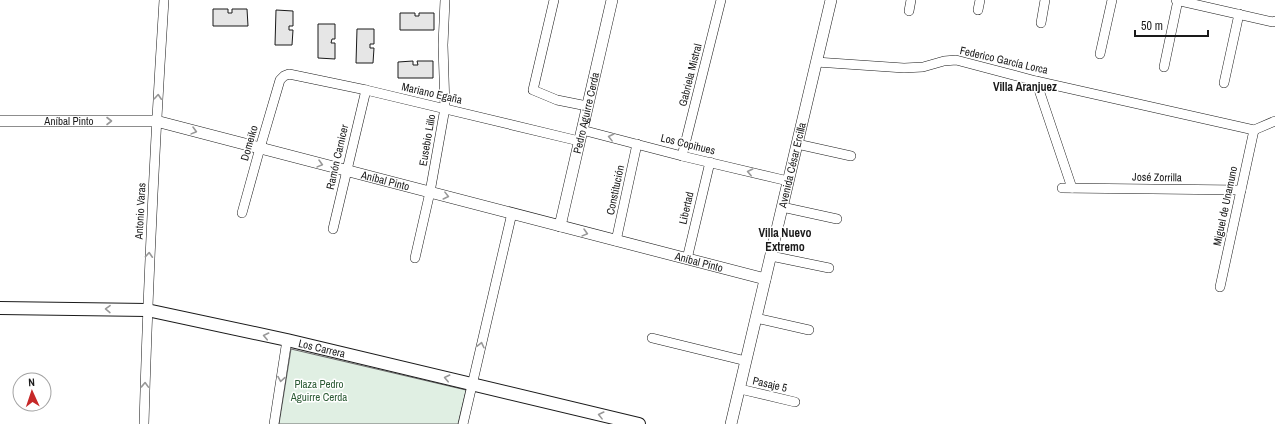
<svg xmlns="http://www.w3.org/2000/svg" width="1275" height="424" viewBox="0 0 1275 424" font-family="'Archivo Narrow',sans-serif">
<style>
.green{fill:#e0efe3;stroke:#6a6a6a}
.building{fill:#e6e6e6;stroke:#1a1a1a}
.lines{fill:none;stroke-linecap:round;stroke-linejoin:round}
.minor-casing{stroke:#1a1a1a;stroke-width:10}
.tertiary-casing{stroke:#1a1a1a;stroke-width:12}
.secondary-casing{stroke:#1a1a1a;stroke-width:14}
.minor{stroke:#fff;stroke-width:9}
.tertiary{stroke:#fff;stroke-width:11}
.secondary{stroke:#fff;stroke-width:12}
.oneway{stroke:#989898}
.labels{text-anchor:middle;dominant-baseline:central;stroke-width:3;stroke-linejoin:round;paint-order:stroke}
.street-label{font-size:11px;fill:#1a1a1a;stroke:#fff}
.park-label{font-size:11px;fill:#2b5a34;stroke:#fff}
.neighbourhood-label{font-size:12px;font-weight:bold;fill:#1a1a1a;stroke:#fff}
</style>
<rect width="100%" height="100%" fill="#fff"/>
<polygon class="green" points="291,349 466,390 458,424 279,424"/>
<g class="building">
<polygon points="213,9 228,9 228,13 232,13 232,9 247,9 248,26 213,26"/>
<polygon points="276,10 293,11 293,26 289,26 289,30 293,30 292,45 275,45"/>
<polygon points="400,13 415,13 415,16 419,16 419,13 434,13 434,30 400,30"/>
<polygon points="318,24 335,24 335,39 332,39 331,43 335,43 335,59 318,58"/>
<polygon points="357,29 374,29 374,44 370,44 370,48 374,48 373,63 356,63"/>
<polygon points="413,61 413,65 418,65 417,61 433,61 433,78 398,78 398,62"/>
</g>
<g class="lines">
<g class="minor-casing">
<g id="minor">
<polyline points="554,0 533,90 557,100 587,106"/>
<polyline points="1176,0 1273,22 1275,21"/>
<polyline points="978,10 980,0"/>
<polyline points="909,11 911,0"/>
<polyline points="1041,23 1045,0"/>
<polyline points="1100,54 1112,0"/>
<polyline points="816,62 904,68 923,67 944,61 956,60 1036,81 1254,130 1275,121"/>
<polyline points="1164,67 1178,0"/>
<polyline points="1036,81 1072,188"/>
<polyline points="1224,83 1239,14"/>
<polyline points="582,130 682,156 788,181"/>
<polyline points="797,144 851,156"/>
<polyline points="682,156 721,0"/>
<polyline points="1062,188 1241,190"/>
<polyline points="782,207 837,219"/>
<polyline points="242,213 260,148 280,80 284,76 289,74 366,90 579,141"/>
<polyline points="333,229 366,90"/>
<polyline points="616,241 637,144"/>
<polyline points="771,256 829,268"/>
<polyline points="415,258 430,192 445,108 443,45 445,0"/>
<polyline points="687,259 710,162"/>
<polyline points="1220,287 1254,130"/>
<polyline points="756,318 809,330"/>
<polyline points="652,338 746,361"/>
<polyline points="740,389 795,402"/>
<path d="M144 424C148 282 155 141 164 0"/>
<polyline points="274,424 287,340"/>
<polyline points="463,424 512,213"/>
</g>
</g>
<g class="tertiary-casing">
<g id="tertiary">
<path id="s1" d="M0 121H156L765 279"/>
<path id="s2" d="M560 226 612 0"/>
<path id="s3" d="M731 424 831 0"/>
</g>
</g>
<g class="secondary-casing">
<g id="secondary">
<path id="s4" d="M0 308 147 310 287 340 639 424"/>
</g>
</g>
<use href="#minor" class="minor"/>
<use href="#tertiary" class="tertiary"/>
<use href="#secondary" class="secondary"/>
</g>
<defs><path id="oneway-chevron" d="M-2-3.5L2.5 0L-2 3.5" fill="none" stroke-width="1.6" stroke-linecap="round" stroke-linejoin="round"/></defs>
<g class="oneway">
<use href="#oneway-chevron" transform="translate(158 97) rotate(-86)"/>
<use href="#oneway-chevron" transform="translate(109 121)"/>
<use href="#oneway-chevron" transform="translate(194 131) rotate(15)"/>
<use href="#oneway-chevron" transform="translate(611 137) rotate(-166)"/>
<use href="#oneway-chevron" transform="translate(320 164) rotate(15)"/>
<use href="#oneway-chevron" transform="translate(750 172) rotate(-167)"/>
<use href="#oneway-chevron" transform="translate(446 196) rotate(14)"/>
<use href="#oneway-chevron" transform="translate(585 233) rotate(15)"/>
<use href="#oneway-chevron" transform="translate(149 255) rotate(-87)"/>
<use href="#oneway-chevron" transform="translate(108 309) rotate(-179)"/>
<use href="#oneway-chevron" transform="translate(266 336) rotate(-168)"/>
<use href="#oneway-chevron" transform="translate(481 345) rotate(-77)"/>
<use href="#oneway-chevron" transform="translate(447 378) rotate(-167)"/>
<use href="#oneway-chevron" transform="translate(281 379) rotate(99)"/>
<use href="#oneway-chevron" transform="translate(145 385) rotate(-88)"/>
<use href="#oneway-chevron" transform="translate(601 415) rotate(-166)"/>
</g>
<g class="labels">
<g class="street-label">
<text transform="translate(1004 60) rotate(13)">Federico García Lorca</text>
<text transform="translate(690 75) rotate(-76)">Gabriela Mistral</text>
<text transform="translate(432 93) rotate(13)">Mariano Egaña</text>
<text stroke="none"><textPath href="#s2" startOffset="116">Pedro Aguirre Cerda</textPath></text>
<text stroke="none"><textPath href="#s1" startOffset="69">Aníbal Pinto</textPath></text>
<text transform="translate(427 140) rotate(-80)">Eusebio Lillo</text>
<text transform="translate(249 143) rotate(-74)">Domeiko</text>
<text transform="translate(688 144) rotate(14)">Los Copihues</text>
<text transform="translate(337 157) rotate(-77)">Ramón Carnicer</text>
<text stroke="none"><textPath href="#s3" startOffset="266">Avenida César Ercilla</textPath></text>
<text transform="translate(1157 177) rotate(1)">José Zorrilla</text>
<text stroke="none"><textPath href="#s1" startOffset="393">Aníbal Pinto</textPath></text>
<text transform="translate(615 190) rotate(-78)">Constitución</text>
<text transform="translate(1225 206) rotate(-78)">Miguel de Unamuno</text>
<text transform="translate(686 208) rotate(-77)">Libertad</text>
<text transform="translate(140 211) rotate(-87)">Antonio Varas</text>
<text stroke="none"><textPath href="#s1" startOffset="717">Aníbal Pinto</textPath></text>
<text stroke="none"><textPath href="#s4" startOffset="326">Los Carrera</textPath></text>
<text transform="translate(770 384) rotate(13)">Pasaje 5</text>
</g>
<g class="park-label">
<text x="319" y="384">Plaza Pedro<tspan x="319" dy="13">Aguirre Cerda</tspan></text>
</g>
<g class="neighbourhood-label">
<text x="1025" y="87">Villa Aranjuez</text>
<text x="785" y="233">Villa Nuevo<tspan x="785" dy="14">Extremo</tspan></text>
</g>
</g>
<g transform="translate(32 392) rotate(357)"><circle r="19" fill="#ffffff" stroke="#a3a3a3"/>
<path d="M0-3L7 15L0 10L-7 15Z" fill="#c62828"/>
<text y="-6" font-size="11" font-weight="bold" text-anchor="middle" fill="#1a1a1a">N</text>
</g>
<path d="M1135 30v6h73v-6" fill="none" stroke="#1a1a1a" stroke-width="2"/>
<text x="1141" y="30" font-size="12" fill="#1a1a1a" stroke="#ffffff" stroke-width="3" paint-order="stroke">50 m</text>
</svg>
